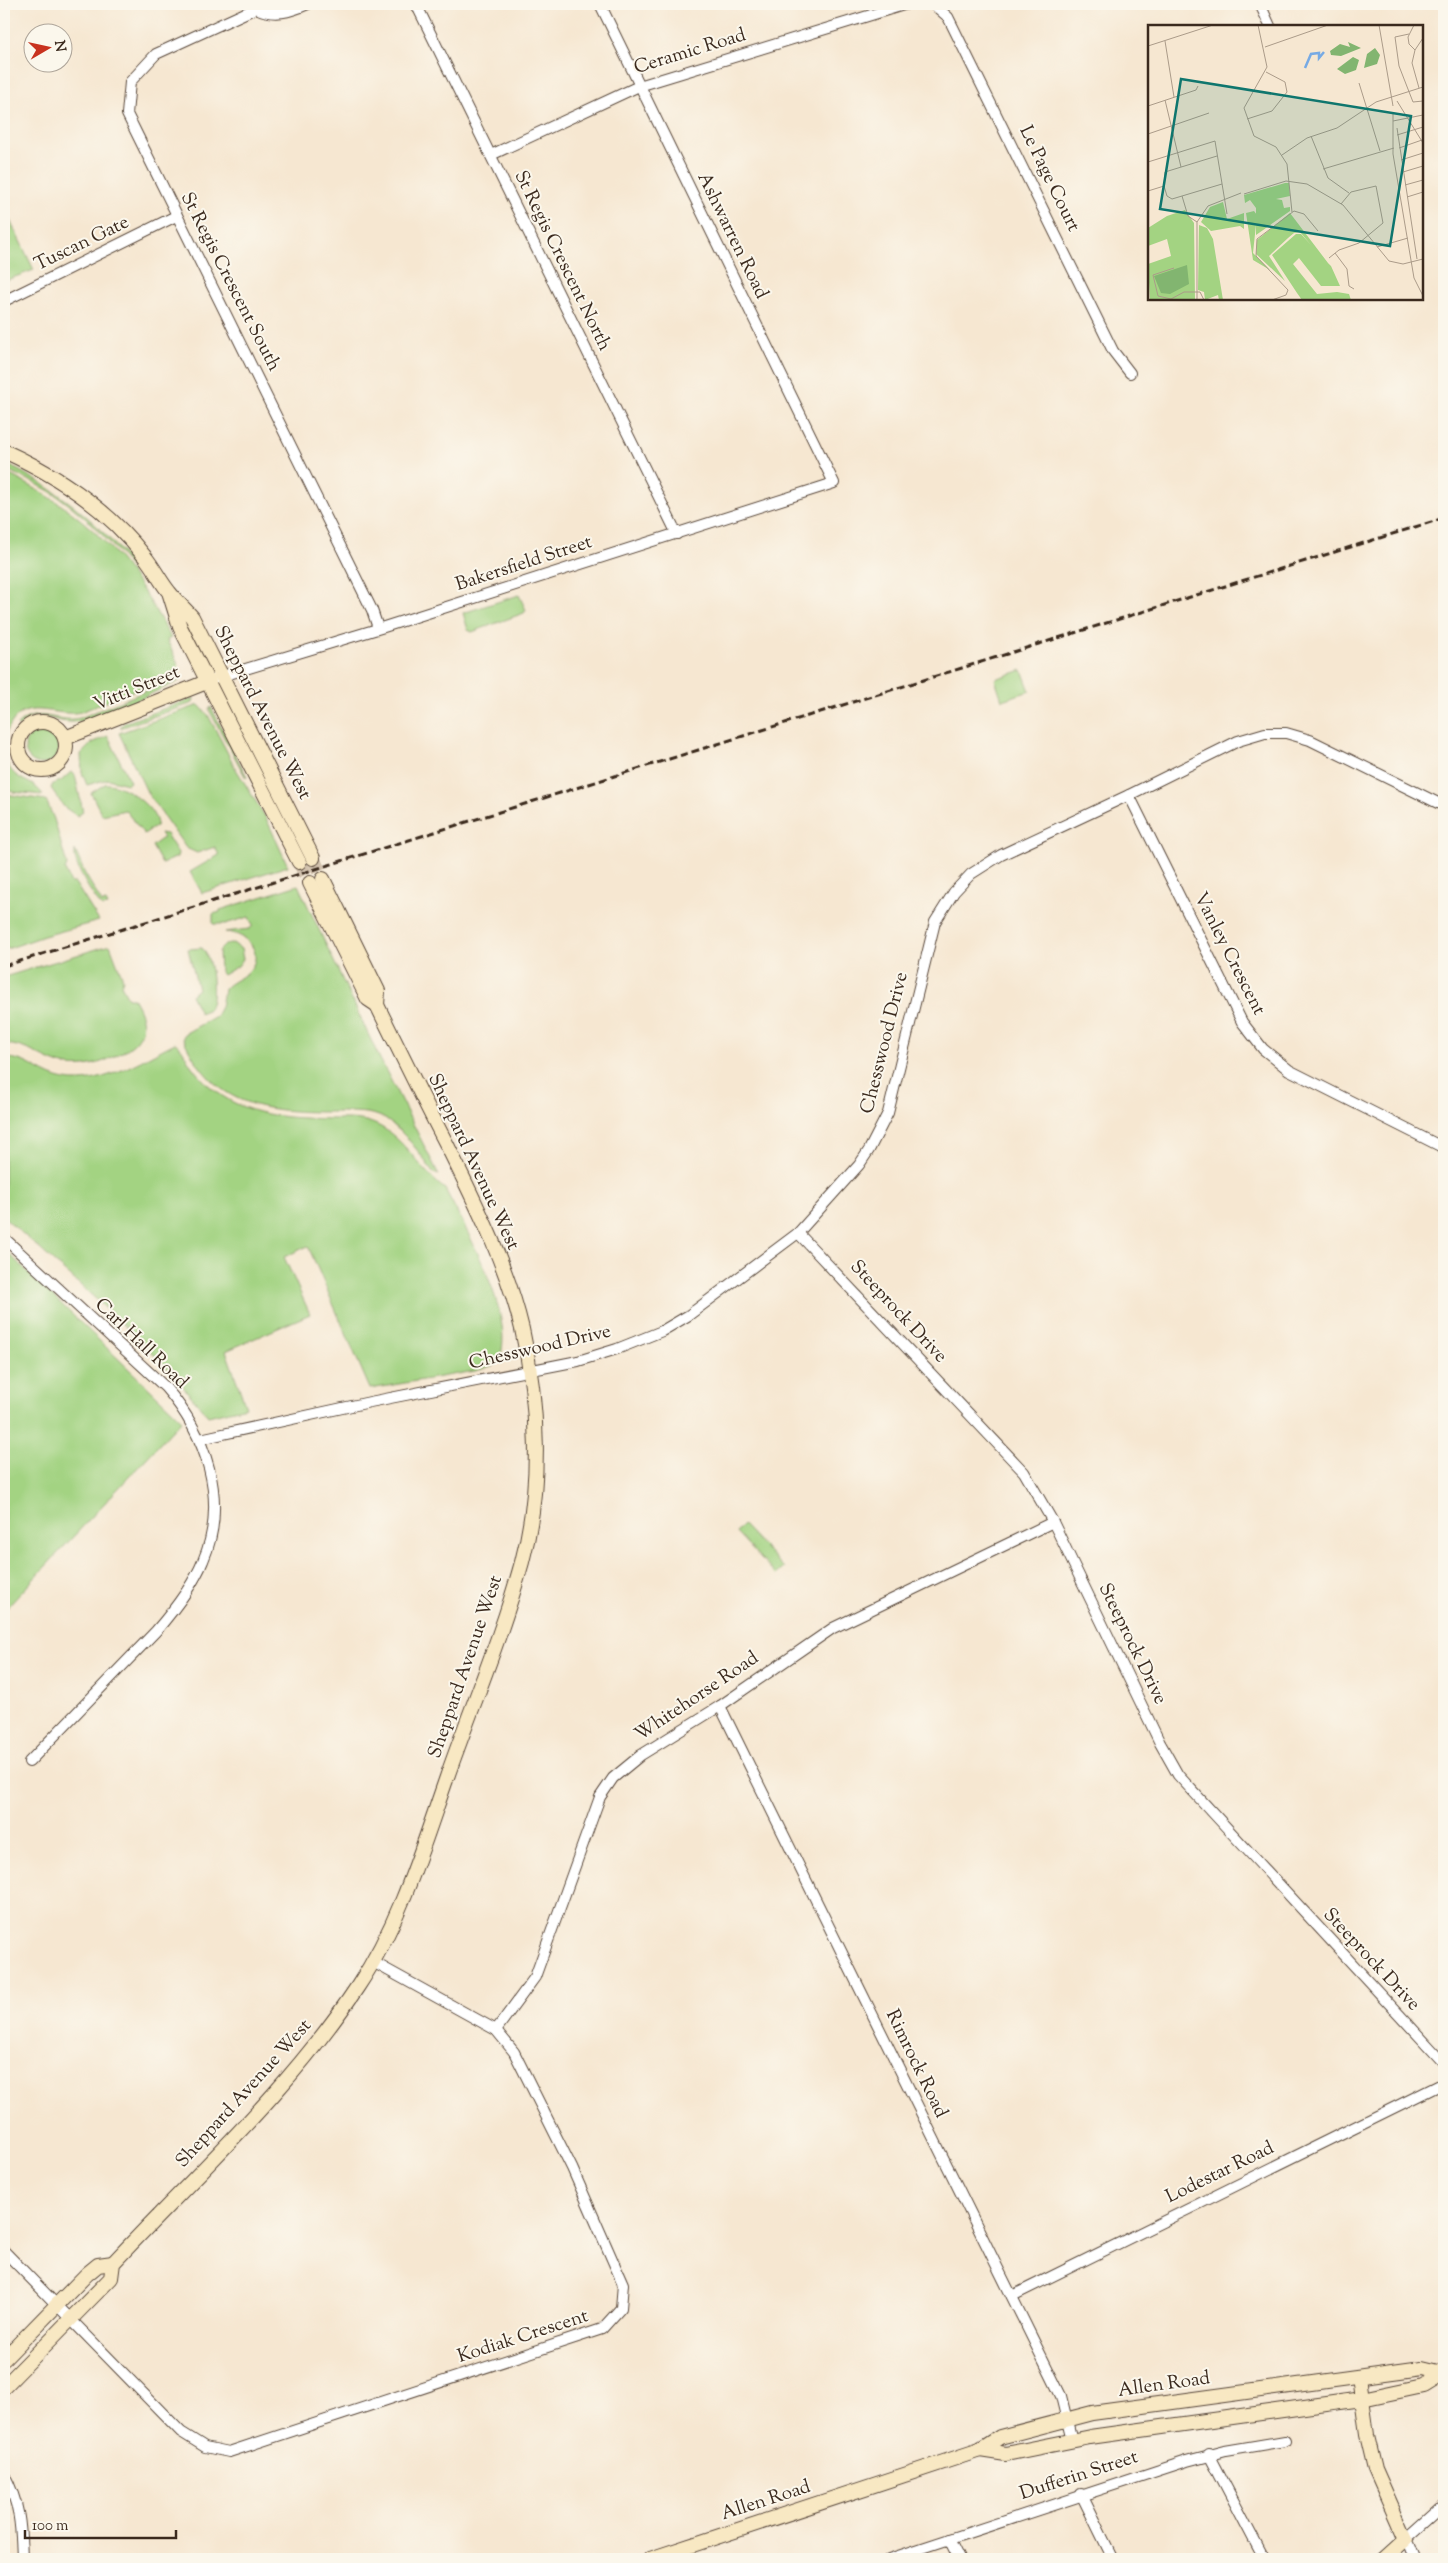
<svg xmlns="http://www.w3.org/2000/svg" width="1448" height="2563" viewBox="0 0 1448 2563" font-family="'Sorts Mill Goudy',serif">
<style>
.green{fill:#a3d382;stroke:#6f7e50}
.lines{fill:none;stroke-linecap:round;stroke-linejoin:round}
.secondary-tunnel{stroke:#d1c1ad;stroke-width:14;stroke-dasharray:14 7;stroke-linecap:butt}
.street-casing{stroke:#574639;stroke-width:12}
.secondary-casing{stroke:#574639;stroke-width:16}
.street{stroke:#fff;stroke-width:10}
.secondary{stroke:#f8e8c3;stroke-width:14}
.rail{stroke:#3b2a1e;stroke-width:3;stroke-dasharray:8 4;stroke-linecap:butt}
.labels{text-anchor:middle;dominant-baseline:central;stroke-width:4;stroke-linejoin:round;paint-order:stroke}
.street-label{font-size:19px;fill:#3b2a1e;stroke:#fbf7ec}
.inset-river{fill:none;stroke:#77aae4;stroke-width:2.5}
.inset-road{fill:none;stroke:#ab9b89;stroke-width:1}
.view{fill:#0f766e;fill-opacity:0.15;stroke:#0f766e;stroke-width:2.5}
.inset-edge{fill:none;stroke:#3b2a1e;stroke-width:2.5}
</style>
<rect width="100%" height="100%" fill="#fbf7ec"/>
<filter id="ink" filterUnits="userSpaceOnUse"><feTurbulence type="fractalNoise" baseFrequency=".02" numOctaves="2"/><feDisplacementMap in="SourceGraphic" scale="10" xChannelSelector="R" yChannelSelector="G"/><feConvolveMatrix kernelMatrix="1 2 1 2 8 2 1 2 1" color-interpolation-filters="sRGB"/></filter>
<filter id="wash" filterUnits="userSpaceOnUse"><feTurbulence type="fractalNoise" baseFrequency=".0096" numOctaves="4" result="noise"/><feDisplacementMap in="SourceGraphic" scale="20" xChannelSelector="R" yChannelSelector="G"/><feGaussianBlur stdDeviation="1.12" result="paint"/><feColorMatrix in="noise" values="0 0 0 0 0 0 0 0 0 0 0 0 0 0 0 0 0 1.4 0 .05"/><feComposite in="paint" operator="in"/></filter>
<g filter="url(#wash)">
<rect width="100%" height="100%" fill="#f6e7d1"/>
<g class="green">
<polygon points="4,208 34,270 4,281"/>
<path d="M4 463C60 490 96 520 135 568L133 569C107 539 78 506 42 487 30 480 16 475 4 468Z"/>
<path d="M4 472C88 513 127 556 171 638L167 640 179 666 177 671 171 675 81 712C51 719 19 690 4 740Z"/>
<polygon points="519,595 526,610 524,613 472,632 468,630 463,613"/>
<polygon points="1022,670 1030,691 1002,700 995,679"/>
<path d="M180 677 182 679 175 683C148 694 101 721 73 722 53 723 36 707 19 727L17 725C38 705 56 724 80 718Z"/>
<polygon points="194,698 193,703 120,728 124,723"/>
<polygon points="199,705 208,715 236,769 266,818 288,866 202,893 190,872 219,855 215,847 197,853 186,848 148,794 119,733"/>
<polygon points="211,707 247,777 246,778 209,710"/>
<circle cx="42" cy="747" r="17"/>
<polygon points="108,736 130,782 127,784 108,779 87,785 82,773 81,754 92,743"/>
<path d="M4 754C12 785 31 776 43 795L13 792 4 789Z"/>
<polygon points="71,772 75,775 83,812 77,816 64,807 51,788 53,784 61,781"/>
<path d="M105 784C122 782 157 808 157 825L144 834 125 810 102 815 91 793Z"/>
<polygon points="4,794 46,800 54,819 67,865 65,870 71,883 75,883 99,921 44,936 4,950"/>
<polygon points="160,833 166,834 178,853 177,857 162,864 152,846 163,838"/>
<path d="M75 850 84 872 102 903 106 902 108 906 102 907C92 895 72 864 75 850Z"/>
<path d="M298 885 378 1055 439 1175 433 1173C420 1153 406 1133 385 1119 373 1111 350 1112 336 1112 265 1112 216 1109 183 1038L184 1034 216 1016 221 1007 224 989C230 982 240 979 247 973 267 954 247 933 225 932L249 929 253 926 249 917 225 924H213V914L220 912V910Z"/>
<polygon points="233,943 241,949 243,959 238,966 223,975 220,972 219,951 226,944"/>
<path d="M110 945 123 979 121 985 128 998H133C152 1029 142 1043 113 1057 99 1064 84 1068 68 1066 45 1062 30 1045 4 1044V977Z"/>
<path d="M202 948C212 957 216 998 209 1009L200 1013 191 995 198 989 188 949Z"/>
<path d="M175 1043C183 1048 185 1056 190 1064 200 1078 213 1091 229 1100 261 1118 295 1118 332 1119 346 1119 363 1118 377 1125 405 1138 420 1171 445 1189 465 1228 521 1323 497 1364L475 1371 370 1389 308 1246 284 1257 310 1314 226 1351 246 1407 208 1416 162 1362 97 1300 4 1217V1058C25 1057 38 1072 57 1078 97 1091 140 1060 175 1043Z"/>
<polygon points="4,1249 182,1420 4,1611"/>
<polygon points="743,1525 784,1568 776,1575 736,1532"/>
</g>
</g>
<g filter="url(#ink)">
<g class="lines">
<g class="secondary-tunnel">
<polyline points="313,858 323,879"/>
<polyline points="299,862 310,883"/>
</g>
<g class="street-casing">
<g id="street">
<polyline points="416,4 677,534"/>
<polyline points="933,4 948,17 1113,351 1130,373"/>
<polyline points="1260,4 1270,26"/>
<polyline points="256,8 156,54 130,82 127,114 372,610 378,628"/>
<path d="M256 8C274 17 290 12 308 4"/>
<polyline points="491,155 639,86 907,4"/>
<polyline points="4,301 176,216"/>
<polyline points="216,678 384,627 834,483 600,4"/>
<polyline points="1129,795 1242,1022 1263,1049 1289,1070 1444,1148"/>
<polyline points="798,1233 1024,1472 1053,1522 1160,1743 1178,1775 1444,2063"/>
<path d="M4 1238 165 1387C206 1434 229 1500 203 1561 193 1586 174 1610 156 1631L29 1762"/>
<polyline points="200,1439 370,1402 578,1361 617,1349 662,1331 689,1315 798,1233 859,1165 869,1150 888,1113 935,922 954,892 971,874 1001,855 1129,795 1238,741 1265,733 1286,733 1310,740 1444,806"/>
<polyline points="720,1706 1061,2396 1072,2441"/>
<polyline points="496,2030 535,1977 600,1797 613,1778 641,1755 720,1706 833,1628 1053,1522"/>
<polyline points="4,2251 181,2432 205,2447 229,2452 602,2329 621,2308 623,2284 572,2168 514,2052 496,2030 373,1962"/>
<polyline points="1012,2296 1444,2083"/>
<polyline points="1209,2454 1264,2559"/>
<path d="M4 2474C20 2504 21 2526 22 2559"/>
<polyline points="1081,2494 1113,2559"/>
<polyline points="949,2539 959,2559"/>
<polyline points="889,2559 1187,2461 1225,2451 1285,2441"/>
<polyline points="1414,2559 1406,2539 1444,2505"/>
</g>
</g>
<g class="secondary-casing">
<g id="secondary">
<path d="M4 451C59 476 108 509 145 557 154 568 160 581 169 592 176 601 185 609 192 617L313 858"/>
<polyline points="170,595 180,627 299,862"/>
<circle cx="42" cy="746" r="24"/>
<polyline points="65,738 209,681"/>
<polyline points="323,879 378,991 377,1005"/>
<polyline points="4,2359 87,2274 98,2265 113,2263"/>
<polyline points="1359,2377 1367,2435 1375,2469 1406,2539 1384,2559"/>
<path d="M4 2387 111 2278 113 2263C197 2173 290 2089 358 1986 400 1923 422 1848 447 1777 472 1706 502 1635 522 1562 542 1488 539 1404 522 1329 507 1265 476 1204 447 1145 423 1099 400 1052 377 1005L368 999 310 883"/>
<polyline points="980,2450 1006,2454 1090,2437 1362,2399 1423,2386 1444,2373"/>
<polyline points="650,2559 980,2450 1000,2437 1092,2413 1422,2368 1443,2373"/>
</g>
</g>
<use href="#street" class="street"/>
<use href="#secondary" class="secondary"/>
<polyline class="rail" points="4,966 1444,518"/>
</g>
</g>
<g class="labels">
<g class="street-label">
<text transform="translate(690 52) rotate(-17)">Ceramic Road</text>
<text transform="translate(1049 179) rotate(64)">Le Page Court</text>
<text transform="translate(732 236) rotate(64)">Ashwarren Road</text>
<text transform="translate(82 244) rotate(-26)">Tuscan Gate</text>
<text transform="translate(562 261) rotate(64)">St Regis Crescent North</text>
<text transform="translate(230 282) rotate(63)">St Regis Crescent South</text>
<text transform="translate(524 564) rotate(-18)">Bakersfield Street</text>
<text transform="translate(137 689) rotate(-22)">Vitti Street</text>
<text transform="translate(262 713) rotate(63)">Sheppard Avenue West</text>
<text transform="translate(1229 954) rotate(63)">Vanley Crescent</text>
<text transform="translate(885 1043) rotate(-76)">Chesswood Drive</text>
<text transform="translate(473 1162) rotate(65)">Sheppard Avenue West</text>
<text transform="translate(898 1312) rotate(47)">Steeprock Drive</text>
<text transform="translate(141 1344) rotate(44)">Carl Hall Road</text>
<text transform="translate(540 1348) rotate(-13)">Chesswood Drive</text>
<text transform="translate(1132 1644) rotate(64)">Steeprock Drive</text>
<text transform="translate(466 1667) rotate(-71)">Sheppard Avenue West</text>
<text transform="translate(697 1697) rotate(-34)">Whitehorse Road</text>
<text transform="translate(1371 1960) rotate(47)">Steeprock Drive</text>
<text transform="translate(916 2064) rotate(64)">Rimrock Road</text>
<text transform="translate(244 2094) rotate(-48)">Sheppard Avenue West</text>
<text transform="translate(1220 2173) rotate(-26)">Lodestar Road</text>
<text transform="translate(523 2337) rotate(-18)">Kodiak Crescent</text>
<text transform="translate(1164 2385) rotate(-8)">Allen Road</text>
<text transform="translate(1079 2476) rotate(-18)">Dufferin Street</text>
<text transform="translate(766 2501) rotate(-18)">Allen Road</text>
</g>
</g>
<g transform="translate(1148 25)">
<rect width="275" height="275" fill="#f6e7d1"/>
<path d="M137 158H141L142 171 128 174 134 175 136 183 142 182V186L108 210V183L102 175 97 178 96 170ZM75 177 79 194 96 188V204L92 201 63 206 53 197 62 182ZM37 185 46 198 47 275H2L0 239 23 231 19 214 0 221V203L19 191ZM106 186 109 190 105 228 122 245 105 235 98 188ZM142 188 180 238 166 224 183 241 192 261H173L151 233 145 239 169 269 189 267 201 269 203 275H154L149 268 124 230 148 209H153L163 220 152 207 146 208 140 213 121 231 137 256 108 229 109 215ZM51 200 59 203 65 214 75 275H71L70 270 57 275 56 267 50 265Z" fill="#a3d382"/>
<path d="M200 17 213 23 193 31 183 30 182 26 192 19 202 22ZM227 23 232 30 229 39 216 43 219 29ZM205 32 211 35 208 45 197 49 189 44ZM39 240 41 259 22 269 13 268 6 251Z" fill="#82b570"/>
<path class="inset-river" d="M157 43 163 29 171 28V33L176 27"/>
<path class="inset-road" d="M110 0 119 42 96 83 106 111 128 122 139 139 144 187M231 0 245 81M266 0 260 12 261 19 267 25M261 9 247 12 251 41 265 77 275 76M17 16 26 72M0 21 65 0M117 22 180 0M211 58 232 126M271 63 264 38 267 25 275 13M17 75 33 142M249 76 275 118M0 81 48 65 50 61M245 88V129L266 253 275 271M99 94 124 86 139 67 137 57 118 47M245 96 275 90M249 103 269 234M0 109 61 88M249 110 275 102M163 111 180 153 201 168M251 123 274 115M134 130 159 113 189 103 228 77 275 62M69 131 17 147 16 161 19 171 24 174 74 159M253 135 275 128M0 137 67 116 79 189M175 144 246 123M255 147 275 141M257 160 275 155M0 166 16 161M96 169 138 156 159 159 195 180 241 236 255 239 275 234M34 171 40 191 49 197M259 172 275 167M229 222 260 213M187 228 199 244 201 261 206 264M181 233 191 225 211 218 235 198 228 161 203 167 193 179M26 243 5 250 10 271 23 274 36 267H52L56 275M49 275V197L60 181 93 168M124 275 138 270 140 265 108 231 109 214 146 186 156 189 170 206"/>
<path class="view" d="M33 54 263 91 242 221 12 184Z"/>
<rect width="275" height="275" class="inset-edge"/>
</g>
<rect width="1448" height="2563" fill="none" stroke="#fbf7ec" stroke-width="20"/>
<g transform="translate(48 48) rotate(81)"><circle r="24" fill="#fbf7ec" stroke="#aea59a"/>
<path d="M0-4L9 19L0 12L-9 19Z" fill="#c8321e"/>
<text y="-8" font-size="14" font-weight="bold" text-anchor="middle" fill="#3b2a1e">N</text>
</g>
<path d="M25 2530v8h151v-8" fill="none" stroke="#3b2a1e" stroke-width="2.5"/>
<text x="32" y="2530" font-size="15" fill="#3b2a1e" stroke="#fbf7ec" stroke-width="4" paint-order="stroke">100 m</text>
</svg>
